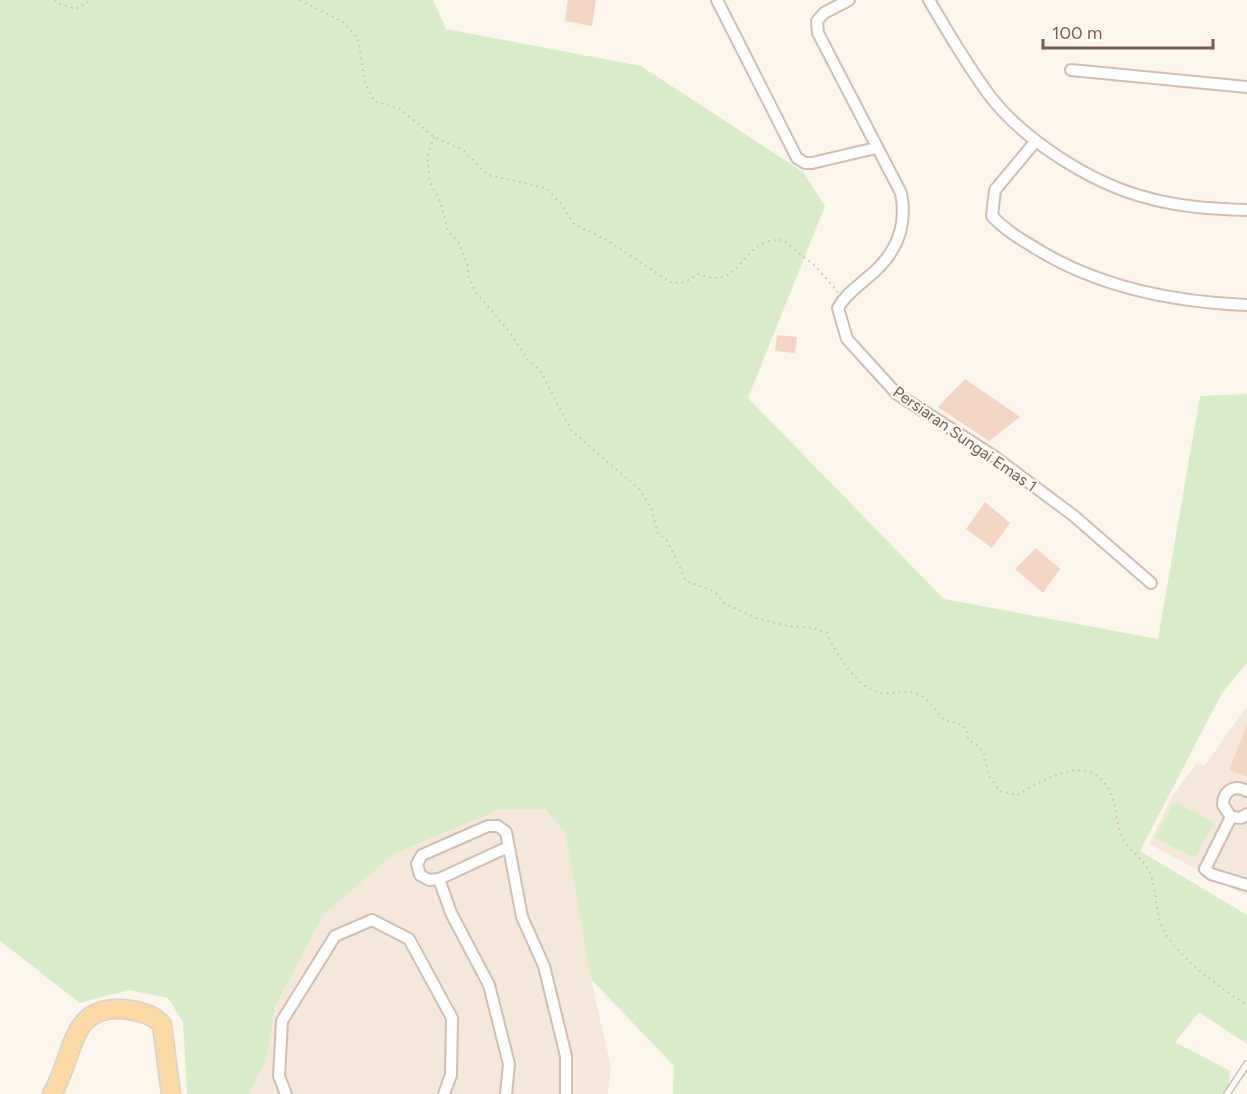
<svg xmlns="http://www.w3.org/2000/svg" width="1247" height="1094" viewBox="0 0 1247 1094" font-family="Figtree,sans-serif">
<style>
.residential{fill:#f5e8da}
.green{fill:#d8ecc9}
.building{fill:#f3d5c3}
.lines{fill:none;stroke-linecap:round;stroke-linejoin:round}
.service-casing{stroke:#d1beb0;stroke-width:8}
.minor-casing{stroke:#d1beb0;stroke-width:14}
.primary-casing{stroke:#dad1cd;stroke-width:21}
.path{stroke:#d9b8a5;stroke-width:2;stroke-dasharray:1.5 4.5;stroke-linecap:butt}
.service{stroke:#fff;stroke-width:5}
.minor{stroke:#fff;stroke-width:10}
.primary{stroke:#fbd9a5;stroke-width:18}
.labels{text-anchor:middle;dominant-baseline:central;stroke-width:4.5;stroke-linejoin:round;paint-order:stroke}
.street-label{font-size:16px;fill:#7a5c4d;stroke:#fffaf3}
</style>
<rect width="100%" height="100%" fill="#fdf6ec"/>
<g class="residential">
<polygon points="1246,708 1247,709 1247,896 1149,844 1171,798 1197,763 1204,766"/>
<polygon points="501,809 545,809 565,832 593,988 611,1068 608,1094 249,1094 266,1060 276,1005 323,915 394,854"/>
</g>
<g class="green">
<polygon points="0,0 433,0 446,29 641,66 803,172 825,206 748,398 944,599 1158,639 1200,396 1247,394 1247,663 1222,693 1140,851 1247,915 1247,1044 1199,1012 1175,1042 1230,1071 1228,1094 673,1094 674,1066 591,979 565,832 545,809 501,809 394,854 323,915 276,1005 266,1060 249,1094 187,1094 183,1022 168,998 129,990 80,1003 0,941"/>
<polygon points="1174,802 1214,822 1195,858 1155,838"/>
</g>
<g class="building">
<polygon points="568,0 596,0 592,26 565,21"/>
<polygon points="777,335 797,337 795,353 775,351"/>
<polygon points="965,379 1020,417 989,441 938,407"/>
<polygon points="985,502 1010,523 992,548 966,529"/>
<polygon points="1036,548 1060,569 1043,593 1015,569"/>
<polygon points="1247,725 1247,777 1229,770"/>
</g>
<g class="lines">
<g class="service-casing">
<polyline id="service" points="1227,1094 1247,1064"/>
</g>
<g class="minor-casing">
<g id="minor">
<polyline points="717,0 797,158 805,163 812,163 876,148"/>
<path d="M849 0 824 13 817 21 818 33 901 193C908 228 895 256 867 278 856 288 845 295 838 308L847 339 897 394 995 457 1074 516 1151 583"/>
<path d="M929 0C947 31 966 63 987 92 1021 139 1092 184 1148 198 1180 207 1213 209 1247 210"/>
<polyline points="1071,70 1247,87"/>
<path d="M1035 142 995 190 992 216C1004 229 1017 237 1032 246 1096 287 1172 302 1247 305"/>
<path d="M1247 791C1234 784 1223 791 1223 805L1231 817 1241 818 1247 814"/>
<polyline points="1231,817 1205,869 1211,874 1247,885"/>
<polyline points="508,847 439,879 429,880 420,875 417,864 422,855 488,826 498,826 506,832 522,917 544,966 566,1056 566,1094"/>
<polyline points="439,879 451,913 489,985 509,1064 506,1094"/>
<polyline points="286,1094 279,1076 282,1021 335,936 372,920 409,939 452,1018 451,1075 444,1094"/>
</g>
</g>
<g class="primary-casing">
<path id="primary" d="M52 1094C76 1054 68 1001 130 1010 142 1012 155 1015 162 1025L171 1094"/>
</g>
<g class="path">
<polyline points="55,0 60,4 76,9 91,0"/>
<path d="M300 0 342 21 358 38 365 82 374 101 400 109 434 137 463 150 488 175 546 188 561 204 574 224 605 239 672 283 685 282 698 274C737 289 736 257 764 243 770 240 777 240 783 240L815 266 838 292"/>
<path d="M434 137 427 157 430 182 440 201 448 231 459 243 467 264 469 278 477 294 509 331 528 360 540 370 571 430 639 489 651 507 658 533 668 542 686 581 714 591 724 603 756 618 788 626 813 628 827 633C836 654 857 689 882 693 893 695 906 689 918 694 930 699 936 711 944 720L958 723 967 729 968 740C989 751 983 756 989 775 991 780 997 786 1000 791L1017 795C1049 777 1094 748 1113 799 1117 810 1116 824 1121 834 1127 850 1145 859 1151 875 1158 897 1154 920 1170 940 1189 966 1220 987 1247 1005"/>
</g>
<use href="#service" class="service"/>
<use href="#minor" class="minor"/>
<use href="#primary" class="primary"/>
</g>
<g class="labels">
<g class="street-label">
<text transform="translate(965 439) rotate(35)">Persiaran Sungai Emas 1</text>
</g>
</g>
<path d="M1043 39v9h170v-9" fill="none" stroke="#7a5c4d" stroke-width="3"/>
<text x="1052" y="39" font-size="18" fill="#7a5c4d" stroke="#fffaf3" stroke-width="4.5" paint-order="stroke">100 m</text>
</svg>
